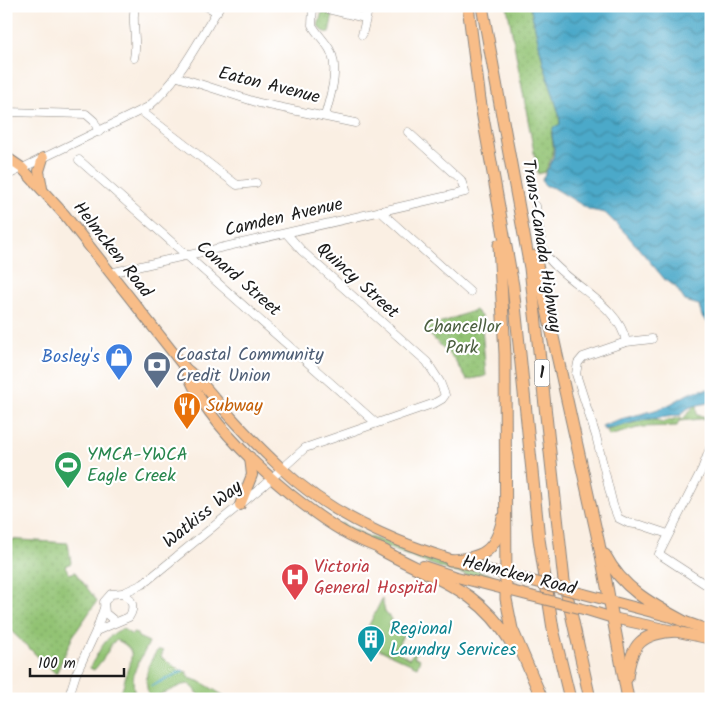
<svg xmlns="http://www.w3.org/2000/svg" width="717" height="705" viewBox="0 0 717 705" font-family="Kalam,sans-serif">
<style>
.green{fill:#92c373;stroke:#577048}
.park{fill:url(#park-dots);stroke:#577048}
.water{fill:url(#water-waves);stroke:#346272}
.lines{fill:none;stroke-linecap:round;stroke-linejoin:round}
.stream{stroke:#4ba9c9;stroke-width:2}
.minor-casing{stroke:#8b8680;stroke-width:9}
.major-casing{stroke:#8b8680;stroke-width:12}
.highway-casing{stroke:#8b8680;stroke-width:13}
.minor{stroke:#fff;stroke-width:8}
.major{stroke:#f8bd88;stroke-width:10}
.highway{stroke:#f8bd88;stroke-width:11}
.major-bridge-casing{stroke:#8b8680;stroke-width:12;stroke-linecap:butt}
.major-bridge{stroke:#f8bd88;stroke-width:10}
.labels{text-anchor:middle;dominant-baseline:central;stroke-width:4.5;stroke-linejoin:round;paint-order:stroke}
.shield{fill:#fff;stroke:#606060;stroke-width:1}
.shield-label{font-size:16px;font-weight:bold;fill:#1c1c1c}
.street-label{font-size:18px;fill:#1c1c1c;stroke:#fff}
.park-label{font-size:18px;fill:#4b5f3f;stroke:#fff}
.service-label{font-size:18px;fill:#4e5e75;stroke:#fff;text-anchor:start}
.shop-label{font-size:18px;fill:#366cbe;stroke:#fff;text-anchor:end}
.food-label{font-size:18px;fill:#c56008;stroke:#fff;text-anchor:start}
.leisure-label{font-size:18px;fill:#27864d;stroke:#fff;text-anchor:start}
.health-label{font-size:18px;fill:#be3a42;stroke:#fff;text-anchor:start}
.culture-label{font-size:18px;fill:#0d838f;stroke:#fff;text-anchor:start}
</style>
<defs>
<pattern id="park-dots" width="8" height="8" patternUnits="userSpaceOnUse" patternTransform="scale(1.25)"><rect width="8" height="8" fill="#92c373"/><path d="M2 2h.1M6 6h.1" fill="none" stroke="#7da763" stroke-width="1.8" stroke-linecap="round"/></pattern>
<pattern id="water-waves" width="16" height="10" patternUnits="userSpaceOnUse" patternTransform="scale(1.25)"><rect width="16" height="10" fill="#4ba9c9"/><path d="M0 5q4-4 8 0t8 0" fill="none" stroke="#3e89a2"/></pattern>
</defs>
<rect width="100%" height="100%" fill="#fff"/>
<filter id="ink" filterUnits="userSpaceOnUse"><feTurbulence type="fractalNoise" baseFrequency=".02" numOctaves="2"/><feDisplacementMap in="SourceGraphic" scale="10" xChannelSelector="R" yChannelSelector="G"/><feConvolveMatrix kernelMatrix="1 2 1 2 8 2 1 2 1" color-interpolation-filters="sRGB"/></filter>
<filter id="wash" filterUnits="userSpaceOnUse"><feTurbulence type="fractalNoise" baseFrequency=".0096" numOctaves="4" result="noise"/><feDisplacementMap in="SourceGraphic" scale="20" xChannelSelector="R" yChannelSelector="G"/><feGaussianBlur stdDeviation="1.12" result="paint"/><feColorMatrix in="noise" values="0 0 0 0 0 0 0 0 0 0 0 0 0 0 0 0 0 1.4 0 .05"/><feComposite in="paint" operator="in"/></filter>
<g filter="url(#wash)">
<rect width="100%" height="100%" fill="#faefe3"/>
<g class="green">
<path d="M341 523 367 536 492 575 490 582C438 569 388 550 340 525Z"/>
<polygon points="382,599 385,612 391,619 388,625 404,633 396,650 409,659 415,651 417,651 414,657 420,659 417,667 361,641"/>
<path d="M123 629 132 635 133 633 137 634 138 637 149 642C139 666 128 669 136 699H109C126 689 122 688 127 671 133 655 135 649 117 640L112 643C107 654 102 661 94 670L90 668C97 654 107 633 123 629Z"/>
<path d="M160 650 163 651 161 657 179 670 187 672 189 678 201 682 226 697 225 699H207L198 695 195 689 189 684 182 685 153 698 149 697C144 679 146 666 157 651Z"/>
</g>
<g class="park">
<path d="M507 6H530L543 62 559 114 560 124 551 132C555 152 553 155 545 172L538 174Z"/>
<polygon points="322,12 333,14 329,33 323,31 318,26"/>
<polygon points="475,310 481,316 486,376 467,380 455,360 424,329"/>
<polygon points="696,404 697,415 711,418 679,421 677,426 641,427 609,436 607,430 649,418 663,422 681,417 681,419 683,419"/>
<polygon points="6,539 68,543 71,563 65,566 69,574 75,572 97,601 73,636 56,674 6,626"/>
</g>
<g class="water">
<path d="M530 6H711V326L702 317 699 305 685 301 675 286 666 281 628 236 605 213 590 210 554 188 544 185 542 180C546 170 555 160 554 149 554 141 550 135 553 128L560 124 559 114 543 62Z"/>
<path d="M711 389V402C699 406 689 404 681 415L644 420 604 430 602 426C621 417 642 415 661 408 683 400 685 390 711 389Z"/>
</g>
<g class="lines">
<g class="stream">
<polyline points="151,686 183,671"/>
<polyline points="124,699 129,696"/>
</g>
</g>
</g>
<g filter="url(#ink)">
<g class="lines">
<g class="minor-casing">
<g id="minor">
<polyline points="206,6 217,12"/>
<path d="M313 6 312 25C317 34 325 41 330 50 340 69 330 97 325 116"/>
<polyline points="315,6 365,18"/>
<polyline points="362,35 369,6"/>
<path d="M134 58C138 40 131 23 135 6"/>
<polyline points="175,76 259,103 355,123"/>
<polyline points="141,111 237,185 256,183"/>
<polyline points="6,112 86,114 94,121 99,132"/>
<polyline points="79,160 376,423"/>
<path d="M6 176 148 107C179 81 199 40 220 6"/>
<path d="M536 206C538 217 540 246 546 255 567 284 620 305 626 342"/>
<polyline points="380,211 470,292"/>
<polyline points="110,273 465,192 461,180 408,132"/>
<polyline points="652,339 626,342 583,357 578,363 576,374 596,436 613,505 618,518 628,523 641,525 668,534"/>
<polyline points="711,446 702,469 659,554 711,588"/>
<polyline points="123,593 143,584 263,486 305,448 435,403 442,399 445,395 440,382 427,362 302,251 287,234"/>
<path d="M96 631 129 617C135 608 133 599 123 593L111 594 104 602 105 613 116 622"/>
<polyline points="68,699 76,674 96,631 104,608"/>
</g>
</g>
<g class="major-casing">
<g id="major">
<path d="M6 157 22 168 64 214 186 369C204 382 215 400 230 416 246 434 263 451 281 468 348 531 439 559 528 580"/>
<polyline points="42,188 39,171 43,158"/>
<path d="M186 369C205 426 293 503 344 532 357 540 372 545 386 551"/>
<polyline points="240,505 252,475 250,457"/>
<polyline points="423,566 453,576 531,596"/>
<polyline points="584,594 671,617 711,631"/>
<polyline points="587,610 613,618 711,639"/>
</g>
</g>
<g class="highway-casing">
<g id="highway">
<polyline points="468,6 480,100 513,286 539,539 553,629 570,699"/>
<polyline points="482,6 530,268 564,581 590,699"/>
<polyline points="499,245 505,354 506,599 512,629 542,699"/>
<polyline points="535,256 599,544 628,699"/>
<path d="M380 549C434 580 477 586 512 644"/>
<path d="M605 555C622 588 651 604 683 621"/>
<path d="M450 560C483 559 496 551 503 518"/>
<path d="M627 678C631 643 642 633 677 631"/>
</g>
</g>
<use href="#minor" class="minor"/>
<use href="#major" class="major"/>
<use href="#highway" class="highway"/>
<g class="major-bridge-casing">
<g id="major-bridge">
<polyline points="528,580 584,594"/>
<polyline points="531,596 587,610"/>
</g>
</g>
<use href="#major-bridge" class="major-bridge"/>
</g>
</g>
<defs>
<g id="shop-pin" transform="scale(1.4375)"><path d="M0 17L-7.5 6A9.5 9.5 0 1 1 7.5 6Z" fill="#3f7fe0" stroke="#fff"/><path d="M-5-2.5h2.3a2.7 3.5 0 0 1 5.4 0H5L5.5 6h-11ZM-1.5-2.5h3a1.5 2.3 0 0 0-3 0Z" fill="#fff"/></g>
<g id="bank-pin" transform="scale(1.4375)"><path d="M0 17L-7.5 6A9.5 9.5 0 1 1 7.5 6Z" fill="#5c6f8a" stroke="#fff"/><path d="M-6-4H6V4H-6ZM0-2.3a2.3 2.3 0 1 0 0 4.6a2.3 2.3 0 1 0 0-4.6Z" fill="#fff"/></g>
<g id="restaurant-pin" transform="scale(1.4375)"><path d="M0 17L-7.5 6A9.5 9.5 0 1 1 7.5 6Z" fill="#e8710a" stroke="#fff"/><path d="M-5-6h1v4h1v-4h1v4h1v-4h1v5L-1.5 .5V6h-2V.5L-5-1ZM5-6V6H3V1.5H1.5Q1.5-4 5-6Z" fill="#fff"/></g>
<g id="stadium-pin" transform="scale(1.4375)"><path d="M0 17L-7.5 6A9.5 9.5 0 1 1 7.5 6Z" fill="#2e9e5b" stroke="#fff"/><path d="M0-5a6.5 5 0 1 0 0 10a6.5 5 0 1 0 0-10ZM-3.5-1.8h7v3.6h-7Z" fill="#fff"/></g>
<g id="hospital-pin" transform="scale(1.4375)"><path d="M0 17L-7.5 6A9.5 9.5 0 1 1 7.5 6Z" fill="#e0444e" stroke="#fff"/><path d="M-5-5h3v3.5h4V-5h3V5h-3V1.5h-4V5h-3Z" fill="#fff"/></g>
<g id="building-pin" transform="scale(1.4375)"><path d="M0 17L-7.5 6A9.5 9.5 0 1 1 7.5 6Z" fill="#0f9aa8" stroke="#fff"/><path d="M-4-6H4V6H1V3H-1V6H-4ZM-2.5-4.3h1.7v1.8h-1.7ZM.8-4.3h1.7v1.8H.8ZM-2.5-1h1.7V.8h-1.7ZM.8-1h1.7V.8H.8Z" fill="#fff"/></g>
</defs>
<g fill-rule="evenodd">
<use href="#shop-pin" x="119" y="357"/>
<use href="#bank-pin" x="157" y="365"/>
<use href="#restaurant-pin" x="187" y="406"/>
<use href="#stadium-pin" x="68" y="465"/>
<use href="#hospital-pin" x="295" y="577"/>
<use href="#building-pin" x="371" y="639"/>
</g>
<g class="labels">
<rect class="shield" x="534.5" y="359.5" width="15" height="27" rx="4"/>
<g class="shield-label">
<text x="542" y="373">1</text>
</g>
<g class="street-label">
<text transform="translate(269 86) rotate(14)">Eaton Avenue</text>
<text transform="translate(284 218) rotate(-13)">Camden Avenue</text>
<text transform="translate(541 246) rotate(81)">Trans-Canada Highway</text>
<text transform="translate(112 250) rotate(52)">Helmcken Road</text>
<text transform="translate(238 279) rotate(41)">Conard Street</text>
<text transform="translate(357 281) rotate(42)">Quincy Street</text>
<text transform="translate(203 515) rotate(-39)">Watkiss Way</text>
<text transform="translate(519 576) rotate(14)">Helmcken Road</text>
</g>
<g class="park-label">
<text x="462" y="327">Chancellor<tspan x="462" dy="21">Park</tspan></text>
</g>
<g class="service-label">
<text x="176" y="355">Coastal Community<tspan x="176" dy="21">Credit Union</tspan></text>
</g>
<g class="shop-label">
<text x="100" y="357">Bosley's</text>
</g>
<g class="food-label">
<text x="206" y="406">Subway</text>
</g>
<g class="leisure-label">
<text x="87" y="455">YMCA-YWCA<tspan x="87" dy="21">Eagle Creek</tspan></text>
</g>
<g class="health-label">
<text x="314" y="567">Victoria<tspan x="314" dy="21">General Hospital</tspan></text>
</g>
<g class="culture-label">
<text x="390" y="629">Regional<tspan x="390" dy="21">Laundry Services</tspan></text>
</g>
</g>
<rect width="717" height="705" fill="none" stroke="#fff" stroke-width="25"/>
<path d="M30 668v8h94v-8" fill="none" stroke="#1c1c1c" stroke-width="2.5"/>
<text x="38" y="668" font-size="15" fill="#1c1c1c" stroke="#ffffff" stroke-width="4" paint-order="stroke">100 m</text>
</svg>
